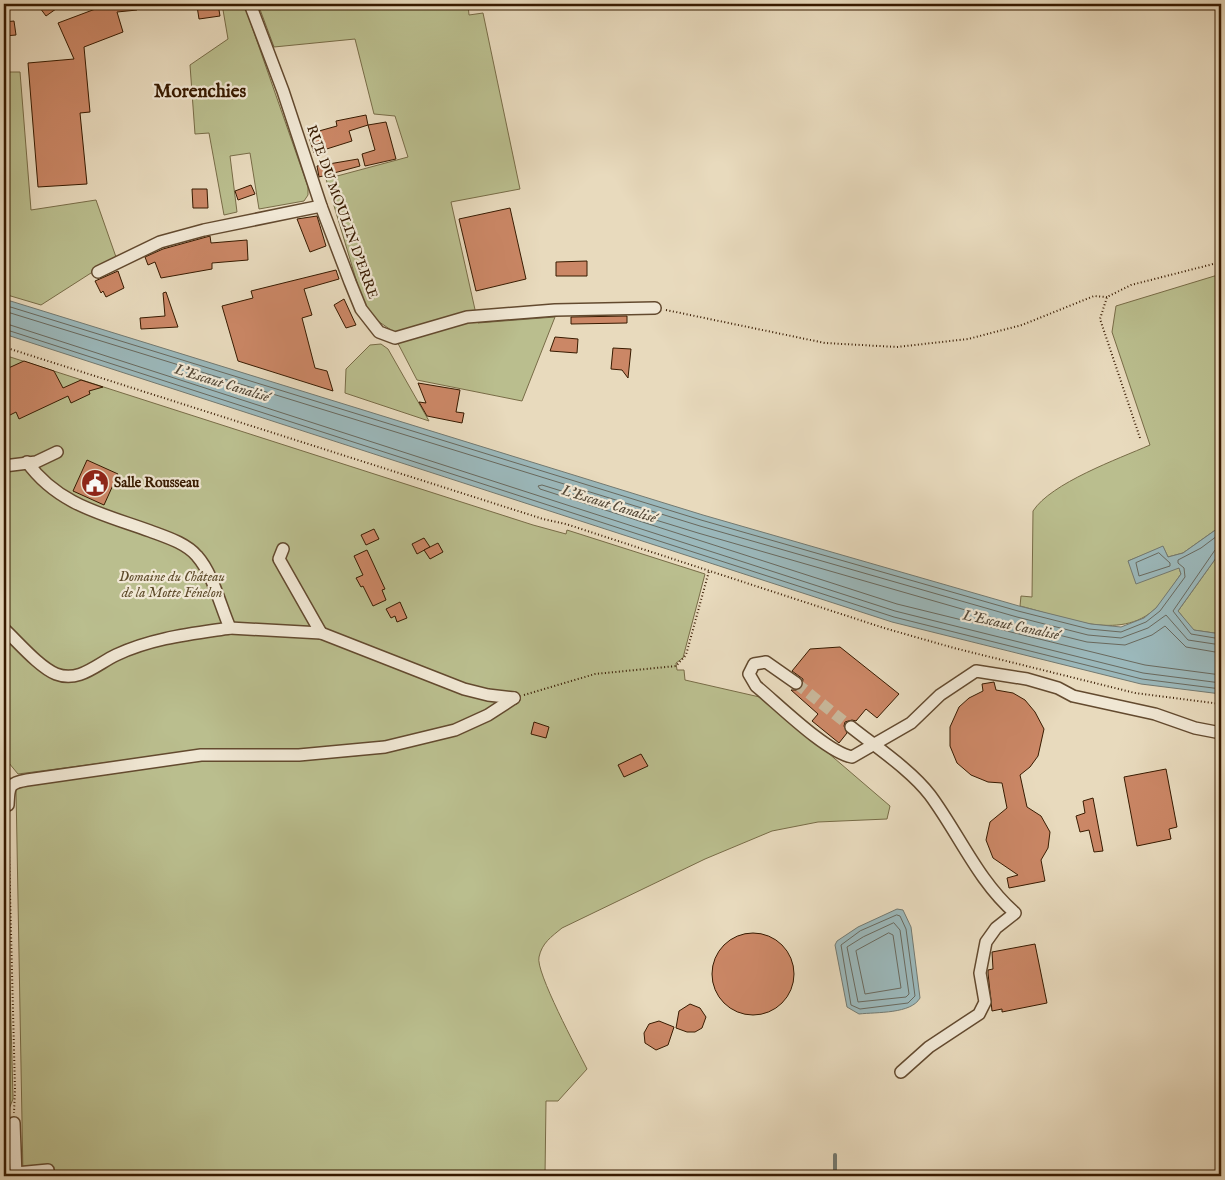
<svg xmlns="http://www.w3.org/2000/svg" width="1225" height="1180" viewBox="0 0 1225 1180" font-family="'IM FELL English',serif">
<style>
.green{fill:#babe8e;stroke:#786c47}
.water{fill:#9bb8bb;stroke:#737970}
.lines{fill:none;stroke-linecap:round;stroke-linejoin:round}
.shore{stroke:#69695e;stroke-width:1}
.stream{stroke:#737970;stroke-width:4}
.building{fill:#cb8766;stroke:#371a00}
.minor-tunnel{stroke:#c5b497;stroke-width:11;stroke-dasharray:11 5.5;stroke-linecap:butt}
.minor-casing{stroke:#634a2f;stroke-width:14}
.path{stroke:#371a00;stroke-width:2;stroke-dasharray:1 2.5;stroke-linecap:butt}
.minor{stroke:#f0e7d4;stroke-width:11}
.labels{text-anchor:middle;dominant-baseline:central;stroke-width:4.5;stroke-linejoin:round;paint-order:stroke}
.street-label{font-size:14px;fill:#371a00;stroke:#f0e7d4}
.poi-label{font-size:14px;font-weight:bold;fill:#371a00;stroke:#f0e7d4;text-anchor:start}
.park-label{font-size:14px;font-style:italic;fill:#5e4b2b;stroke:#f0e7d4}
.water-label{font-size:15px;font-style:italic;fill:#554938;stroke:#f0e7d4}
.district-label{font-size:19px;font-weight:bold;fill:#371a00;stroke:#f0e7d4}
</style>
<rect width="100%" height="100%" fill="#e8dabd"/>
<filter id="stains"><feTurbulence type="fractalNoise" baseFrequency=".004" numOctaves="4"/><feColorMatrix values="0 0 0 0 .2 0 0 0 0 .09 0 0 0 0 .02 0 0 0 .5 -.17"/></filter>
<radialGradient id="worn" r=".72"><stop offset=".6" stop-color="#630" stop-opacity="0"/><stop offset="1" stop-color="#630" stop-opacity=".3"/></radialGradient>
<g class="green">
<polygon points="222,4 244,4 308,187 308,195 304,201 259,209 250,153 230,156 237,212 224,215 209,133 195,134 190,65 228,39"/>
<polygon points="258,4 468,4 469,15 483,13 520,189 451,202 478,323 555,317 522,401 417,380 391,330 372,317 361,296 326,179 408,157 395,116 374,114 355,39 274,47"/>
<polygon points="4,72 20,72 31,210 96,200 116,257 41,305 4,294"/>
<path d="M1221 274V526L1183 553 1168 557 1163 547 1128 561 1179 568 1181 574C1173 585 1165 599 1156 608 1120 643 1061 616 1020 606L1021 596 1032 597 1033 511C1051 483 1118 459 1150 445L1112 332 1116 306Z"/>
<polygon points="381,344 388,349 429,421 345,393 346,369 370,345"/>
<path d="M4 355 533 525 566 534 567 530 705 574 685 650 683 658 676 663 677 670H684L685 680 764 698 890 806 887 819 818 822 772 831 705 859 562 928C551 937 542 943 539 957 535 971 578 1051 587 1069L558 1101H546L545 1176H23L16 789 24 784 200 758 268 757 289 761 355 756 387 751 434 733 331 751 179 753 18 774 4 757Z"/>
<polygon points="1221,551 1221,634 1193,630 1178,611"/>
<polygon points="4,770 10,777 5,792 13,1099 7,1114 4,1114 4,1099 9,1099 4,911"/>
</g>
<g class="water">
<polygon points="4,299 703,515 1019,606 1091,624 1121,627 1144,618 1156,608 1181,574 1179,568 1136,584 1128,561 1163,546 1168,557 1183,553 1221,526 1221,551 1178,611 1194,630 1221,634 1221,694 1141,684 892,622 4,334"/>
<path d="M897 909 903 910 911 927 920 998C911 1014 877 1012 859 1014L847 1007 835 945 837 941 858 927Z"/>
</g>
<g class="lines">
<g class="shore">
<polyline points="4,305 701,520 1018,611 1089,629 1121,632 1146,622 1160,611 1185,577 1184,568 1178,563 1178,560 1201,548 1221,533"/>
<polyline points="4,311 700,526 1017,617 1088,635 1121,638 1148,628 1166,615 1188,640 1221,645"/>
<polyline points="4,323 895,611 1143,673 1221,683"/>
<polyline points="4,329 894,617 1142,679 1221,689"/>
<polyline points="1221,548 1215,550 1173,611 1191,634 1221,639"/>
<polygon points="1159,553 1170,563 1170,566 1139,576 1136,563"/>
<polyline points="1221,653 1186,647 1165,626 1152,635 1125,645 1087,642 1014,624 698,533 542,485 538,486 540,489 897,604 1145,665 1221,675"/>
<polygon points="897,915 900,916 906,929 915,996 908,1003 860,1009 851,1005 841,945 860,931"/>
<polygon points="894,923 900,930 909,994 906,997 858,1002 847,947 863,937"/>
<polygon points="889,933 893,935 901,988 865,994 856,951"/>
</g>
<g class="stream">
<polyline points="4,984 6,1099"/>
<polyline points="7,1141 8,1176"/>
<polyline points="835,1176 835,1155"/>
</g>
</g>
<g class="building">
<polygon points="37,4 63,4 46,16"/>
<polygon points="97,4 137,4 137,10 117,12 123,32 84,47 90,112 80,113 87,184 38,187 28,63 74,59 58,23 98,8"/>
<polygon points="218,4 220,16 199,19 197,6"/>
<polygon points="14,21 16,35 4,36 4,22"/>
<polygon points="366,115 368,125 349,131 352,141 314,153 308,134 337,126 336,121"/>
<polygon points="386,122 396,159 365,166 362,154 375,150 368,125"/>
<polygon points="358,159 360,166 319,177 317,166"/>
<polygon points="251,185 255,194 238,200 235,191"/>
<polygon points="192,189 207,189 208,208 193,208"/>
<polygon points="510,208 526,279 476,291 459,219"/>
<polygon points="317,216 326,246 310,252 297,219"/>
<polygon points="210,236 211,243 247,240 248,260 212,263 212,269 161,278 155,262 148,265 145,257 163,249"/>
<polygon points="587,261 587,276 556,276 556,262"/>
<polygon points="336,270 339,279 304,289 312,315 302,318 315,368 327,371 333,391 238,361 222,306 253,298 251,291"/>
<polygon points="118,271 124,288 106,297 103,291 101,293 95,281"/>
<polygon points="166,292 178,327 141,329 140,318 165,316 163,293"/>
<polygon points="344,299 356,325 346,328 334,305"/>
<polygon points="627,316 627,323 571,324 571,317"/>
<polygon points="555,337 578,339 577,353 550,351"/>
<polygon points="613,348 631,349 628,378 622,370 611,369"/>
<polygon points="24,361 54,371 63,388 81,380 103,387 89,391 90,394 71,403 68,396 19,419 16,412 4,418 4,370"/>
<polygon points="418,383 460,390 456,412 464,413 462,423 427,416 419,402 426,403"/>
<polygon points="87,460 118,474 104,505 73,491"/>
<polygon points="374,529 379,539 366,545 361,535"/>
<polygon points="424,538 430,547 417,554 412,544"/>
<polygon points="438,543 443,552 430,559 424,550"/>
<polygon points="367,550 385,589 382,590 386,600 373,606 363,586 361,587 356,578 363,575 354,556"/>
<polygon points="400,602 407,618 397,622 395,616 391,618 386,609"/>
<polygon points="840,647 899,694 877,718 866,709 856,721 852,720 845,722 844,726 847,733 839,743 812,721 818,714 791,690 799,690 802,687 803,679 792,671 810,649"/>
<polygon points="994,682 996,690 1013,693 1025,700 1035,712 1044,729 1038,756 1030,767 1020,775 1027,807 1041,816 1050,832 1048,848 1041,860 1045,881 1009,888 1007,878 1018,875 993,858 986,840 990,822 1007,808 1002,783 988,782 971,775 957,763 950,746 950,727 959,707 969,698 983,691 982,684"/>
<polygon points="534,722 549,727 546,738 531,734"/>
<polygon points="641,754 648,766 624,777 618,765"/>
<polygon points="1166,769 1177,827 1169,829 1171,839 1137,846 1124,777"/>
<polygon points="1093,798 1103,851 1094,852 1089,830 1080,832 1076,816 1085,813 1083,801"/>
<circle cx="753" cy="974" r="41"/>
<polygon points="1035,944 1047,1003 1002,1012 1002,1009 992,1011 988,973 988,970 993,969 992,952"/>
<polygon points="690,1004 700,1008 706,1017 702,1028 695,1032 687,1032 676,1028 679,1011"/>
<polygon points="659,1021 674,1027 668,1045 656,1050 645,1043 644,1033 649,1024"/>
</g>
<g class="lines">
<polyline class="minor-tunnel" points="796,683 851,727"/>
<g class="minor-casing">
<g id="minor">
<polyline points="4,4 5,4"/>
<polyline points="250,4 283,91 321,206 350,282 361,309 379,332 395,338 467,317 555,310 655,308"/>
<polyline points="98,272 160,242 204,230 321,206"/>
<polyline points="4,466 36,462 57,452"/>
<polyline points="283,549 279,559 321,633"/>
<polyline points="230,628 321,633 464,689 488,695 514,698"/>
<path d="M4 629C18 642 39 667 56 674 79 683 97 664 116 655 152 638 190 634 230 628 220 605 213 574 197 556 186 543 166 537 150 531 103 514 58 505 27 462"/>
<path d="M796 683 766 662 754 664 749 674 756 686C778 704 826 752 852 757L911 723 940 695 976 671 1027 679 1058 688 1073 696 1155 714 1195 728 1221 733"/>
<path d="M851 727C876 747 911 770 930 795 959 834 978 881 1015 913L996 928 986 942 980 973 985 1002 979 1014 929 1047 901 1072"/>
<path d="M8 805C9 787 8 783 27 780L201 755H299L385 747 455 730 488 715 514 698"/>
<polyline points="14,1123 16,1176"/>
<polyline points="16,1173 48,1170"/>
</g>
</g>
<g class="path">
<polyline points="666,310 825,343 897,347 968,339 1022,325 1094,296 1107,297"/>
<polyline points="4,347 543,519 566,524 884,628 954,648 1135,693 1221,704"/>
<polyline points="1140,438 1100,319 1107,297 1131,285 1221,262"/>
<polyline points="524,695 595,674 676,666 686,655 709,571"/>
<polyline points="4,768 8,774"/>
<polyline points="8,815 15,1089 14,1113"/>
</g>
<use href="#minor" class="minor"/>
</g>
<defs>
<g id="civic-disc" transform="scale(1.4375)"><circle r="9.5" fill="#8f2418" stroke="#f0e7d4"/><path d="M-.6-6.5H3V-4.5H.6V-3L4-1V1h2V6H-6V1h2V-1L-.6-3ZM-1.2 2.5V6h2.4V2.5Z" fill="#fff"/></g>
</defs>
<g fill-rule="evenodd">
<use href="#civic-disc" x="95" y="483"/>
</g>
<g class="labels">
<g class="street-label">
<text transform="translate(342 212) rotate(70)">RUE DU MOULIN D'ERRE</text>
</g>
<g class="poi-label">
<text x="114" y="483">Salle Rousseau</text>
</g>
<g class="park-label">
<text x="172" y="577">Domaine du Château<tspan x="172" dy="16">de la Motte Fénelon</tspan></text>
</g>
<g class="water-label">
<text transform="translate(222 383) rotate(17)">L'Escaut Canalisé</text>
<text transform="translate(609 504) rotate(17)">L'Escaut Canalisé</text>
<text transform="translate(1011 625) rotate(12)">L'Escaut Canalisé</text>
</g>
<g class="district-label">
<text x="200" y="92">Morenchies</text>
</g>
</g>
<rect width="1225" height="1180" fill="none" stroke="#e8dabd" stroke-width="20"/>
<rect x="5" y="5" width="1215" height="1170" fill="none" stroke="#371a00" stroke-width="2.5"/>
<rect x="10" y="10" width="1205" height="1160" fill="none" stroke="#371a00"/>
<rect width="100%" height="100%" filter="url(#stains)"/>
<rect width="100%" height="100%" fill="url(#worn)"/>
</svg>
